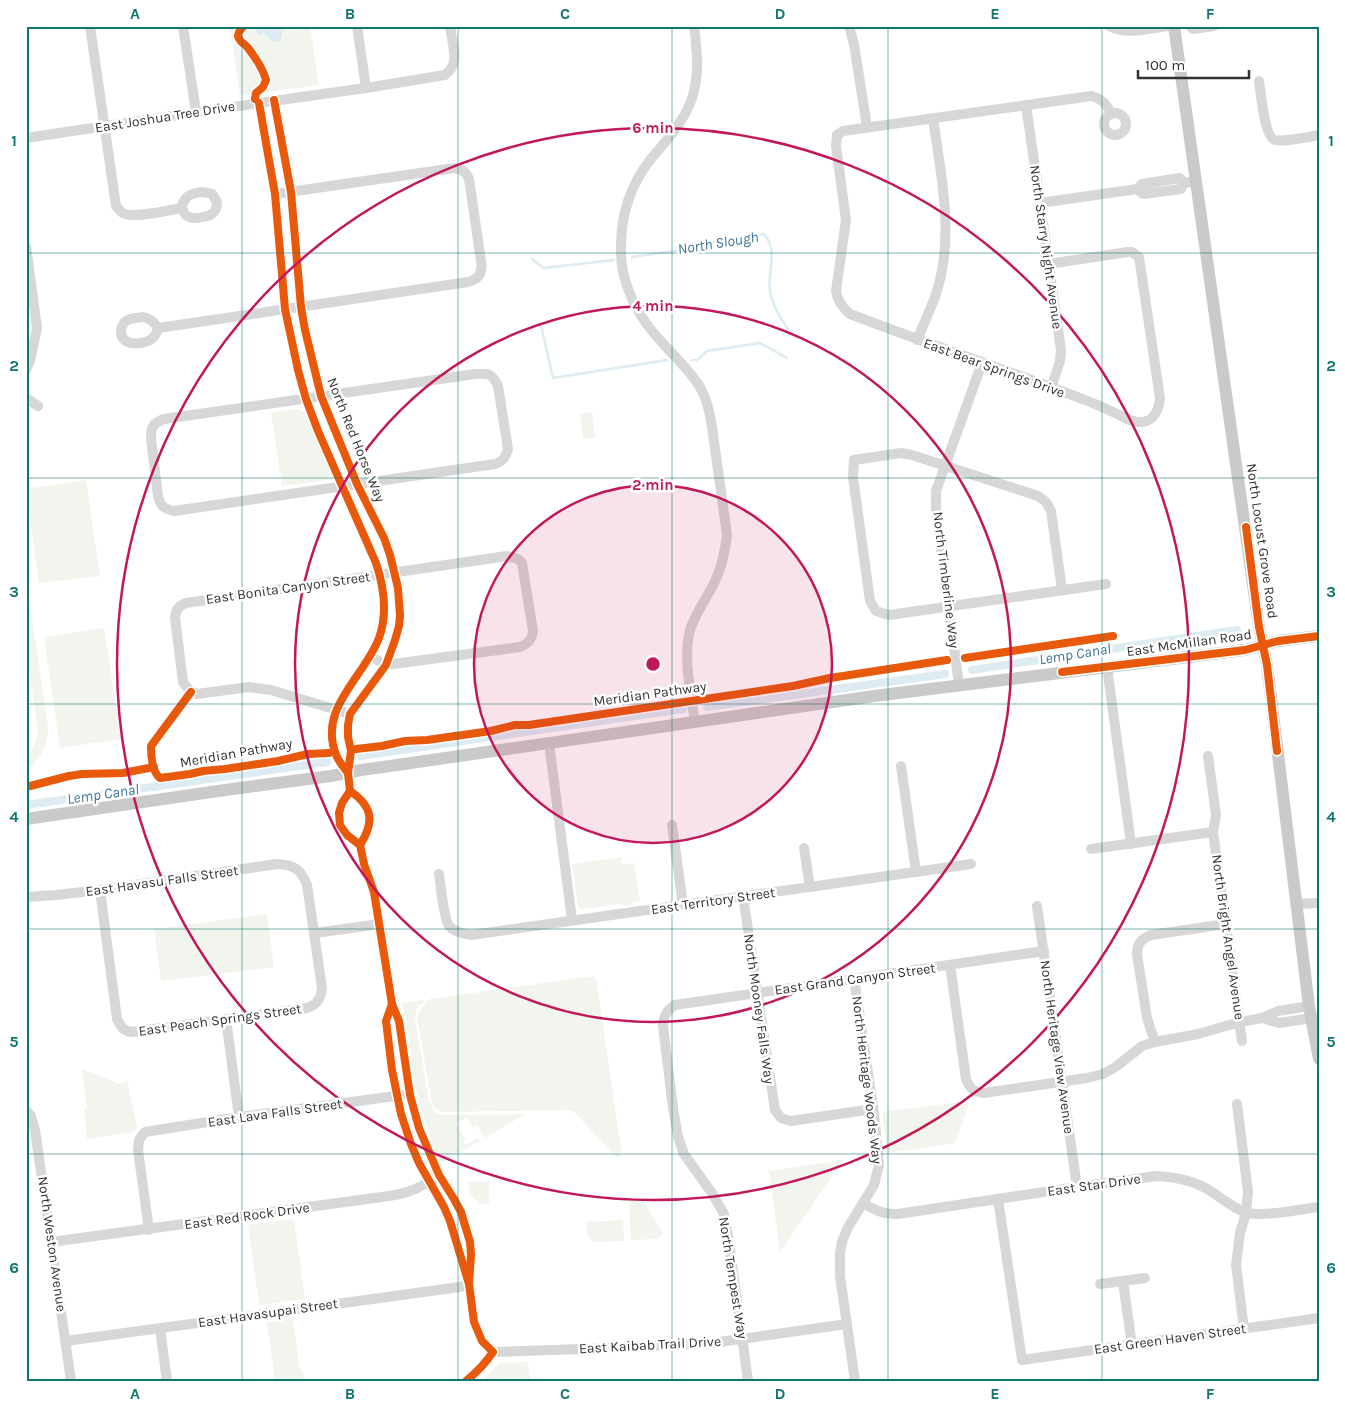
<svg xmlns="http://www.w3.org/2000/svg" width="1345" height="1407" viewBox="0 0 1345 1407" font-family="Karla,sans-serif">
<style>
.green{fill:#f1f5ed}
.water{fill:#ddebf3}
.lines{fill:none;stroke-linecap:round;stroke-linejoin:round}
.stream{stroke:#ddebf3;stroke-width:2.5}
.canal{stroke:#ddebf3;stroke-width:8}
.minor{stroke:#d7d7d7;stroke-width:10}
.major{stroke:#cacaca;stroke-width:12}
.cycleway-casing{stroke:#fff;stroke-width:11}
.cycleway{stroke:#e8590c;stroke-width:8}
.grid{fill:none;stroke:#0f766e;stroke-width:1;stroke-opacity:0.55}
.ring{fill:none;stroke:#c2185b;stroke-width:2.5}
.labels{text-anchor:middle;dominant-baseline:central;stroke-width:5;stroke-linejoin:round;paint-order:stroke}
.street-label{font-size:14px;fill:#333;stroke:#fff}
.water-label{font-size:15px;font-style:italic;fill:#3f7597;stroke:#fff}
.centre{fill:#c2185b;stroke:#fff;stroke-width:2.5}
.ring-label{font-size:15px;text-anchor:middle;font-weight:bold;fill:#c2185b;stroke:#fff;stroke-width:5;stroke-linejoin:round;paint-order:stroke}
.neatline{fill:none;stroke:#0f766e;stroke-width:2}
.grid-label{font-size:16px;text-anchor:middle;font-weight:bold;fill:#0f766e}
</style>
<rect width="100%" height="100%" fill="#fff"/>
<g class="green">
<polygon points="230,26 310,26 319,85 240,96"/>
<polygon points="298,409 302,412 306,411 333,474 329,475 328,480 282,486 271,413"/>
<polygon points="592,412 595,438 583,439 580,414"/>
<polygon points="86,480 100,576 39,583 26,489"/>
<path d="M26 597 31 611 48 727C48 744 42 760 26 769V751L28 755C34 748 37 741 38 732L26 645Z"/>
<polygon points="104,628 121,739 60,748 44,637"/>
<polygon points="621,857 622,865 634,863 640,901 634,902 630,905 626,906 620,904 582,909 578,907 572,864"/>
<polygon points="267,914 274,967 161,981 154,929"/>
<path d="M593 976 596 978 621 1148 620 1157 617 1158 577 1115 573 1111 568 1110 443 1112C437 1111 435 1109 432 1104L417 1018C419 1011 424 1004 430 999Z"/>
<path d="M425 1000 417 1008 415 1018 429 1100 434 1112 439 1115H450L525 1114 485 1138 477 1126 473 1128 467 1117 456 1123 465 1139 463 1141 465 1144H468L478 1138 480 1141 443 1162 440 1161C431 1139 423 1118 417 1095 410 1065 411 1033 402 1003Z"/>
<polygon points="82,1069 120,1084 127,1080 137,1128 132,1132 87,1139 84,1109 87,1109"/>
<polygon points="968,1101 969,1103 955,1143 888,1153 882,1112"/>
<polygon points="843,1160 780,1252 769,1171"/>
<polygon points="489,1181 489,1204 480,1204 469,1194 469,1182"/>
<polygon points="643,1200 663,1233 658,1239 631,1240 629,1201"/>
<polygon points="294,1219 305,1299 259,1305 248,1225"/>
<polygon points="623,1220 624,1241 594,1242 587,1235 586,1222"/>
<polygon points="293,1319 299,1365 306,1381 275,1381 267,1322"/>
<polygon points="528,1362 530,1381 483,1381 498,1364 500,1363"/>
</g>
<polygon class="water" points="258,26 277,27 282,31 282,37 278,42 271,41 266,34 263,33 261,35 255,31"/>
<g class="lines">
<g class="stream">
<path d="M632 257 696 248 705 243 764 234C779 251 767 271 770 291 772 305 780 318 788 329"/>
<polyline points="532,259 543,268 614,260"/>
<polyline points="541,325 553,378 667,360"/>
<polyline points="692,360 697,360 707,351 760,343 787,358"/>
</g>
<g class="canal">
<polyline points="972,670 1237,630"/>
<polyline points="707,707 945,674"/>
<polyline points="361,756 683,709"/>
<polyline points="26,805 327,762"/>
</g>
<g class="minor">
<path d="M90 26 116 206C119 210 121 213 125 214 137 218 169 210 182 208 183 193 200 190 212 194L217 202C217 212 211 216 202 217 198 218 193 219 189 217 185 216 184 212 182 208"/>
<polyline points="183,26 196,112"/>
<polyline points="357,26 366,88"/>
<path d="M694 26C697 50 700 74 692 98 684 122 666 141 650 160 629 187 620 219 621 253 621 277 632 303 646 323 662 346 685 363 700 387 707 399 710 413 712 427L727 535C725 552 722 568 714 583 707 598 697 611 691 627 682 652 691 696 695 722"/>
<polyline points="849,26 854,44 867,127"/>
<path d="M1109 26C1127 35 1148 29 1168 26"/>
<polyline points="1190,26 1193,29 1214,26"/>
<path d="M1259 81C1261 92 1264 137 1275 140 1283 142 1309 137 1319 135"/>
<polyline points="274,100 291,192 301,307 305,330 321,396 357,484 384,538 390,555 398,588 400,616 399,626 395,640 386,665 350,714 348,725 348,737 351,751 348,773 350,791 342,803 339,813 340,825 347,835 360,845 364,864 374,892 392,1004 399,1021 410,1095 419,1128 439,1175 454,1199 461,1212 470,1242 471,1255 469,1284"/>
<path d="M259 103 275 194 285 309 298 370 306 399 318 431 376 563C384 587 388 613 379 638 364 678 316 709 337 757 340 763 344 768 348 773"/>
<polyline points="1026,105 1061,350 1060,361 1051,388"/>
<circle cx="1115" cy="124" r="11"/>
<path d="M26 138 259 103 366 88 445 75C448 72 452 69 453 65 457 56 451 36 450 26"/>
<polyline points="1184,183 1181,189 1143,194 1137,189 1142,184 1180,178 1184,183 1196,181"/>
<polyline points="1040,203 1137,189"/>
<polyline points="26,246 37,328 30,361 26,370"/>
<path d="M1048 264 1128 252H1132L1139 257 1160 398C1159 409 1154 422 1141 422 1131 423 1122 416 1113 412 1104 408 1094 403 1085 400 1007 370 928 344 850 314 843 308 837 301 836 291L846 220 836 146 837 135 843 131 850 130 1091 96C1103 99 1105 103 1112 114"/>
<path d="M142 317C150 318 153 321 158 328 157 330 157 333 155 335 151 343 134 346 126 341 117 335 121 322 130 319 134 318 138 318 142 317Z"/>
<path d="M158 328 468 282C479 279 483 272 481 261L469 179C465 169 457 167 448 169L275 194"/>
<path d="M917 340C923 325 931 309 936 294 955 237 941 175 933 118"/>
<path d="M475 374C488 373 492 373 498 386L508 449C506 457 503 461 495 464L174 511C164 509 161 506 158 497L151 438C151 427 153 423 164 419Z"/>
<polyline points="26,398 38,406"/>
<polyline points="1062,590 1051,511 1046,502 1038,496 912,455 901,453 854,460 853,477 870,601 876,611 889,615 1106,584"/>
<polyline points="1107,667 1131,844"/>
<polyline points="959,685 936,513 936,491 982,363"/>
<path d="M350 714 271 690 249 687 197 694C190 692 187 688 183 682L175 618C176 610 178 606 186 603L507 556 518 559 522 563 533 631C532 640 528 644 520 647L386 665 370 656"/>
<polyline points="549,743 572,920"/>
<polyline points="1208,756 1216,815 1213,832 1242,1041"/>
<polyline points="901,766 916,872"/>
<path d="M350 791C374 807 374 823 360 845"/>
<polyline points="672,825 683,905"/>
<polyline points="804,848 810,887"/>
<polyline points="1091,849 1213,832"/>
<path d="M439 874C441 886 443 917 449 926 454 932 464 934 471 935L971 864"/>
<polyline points="743,896 775,1110 781,1118 791,1121 873,1109"/>
<path d="M26 897 56 895 100 890 277 864C294 865 301 869 307 885L322 988C321 999 317 1005 307 1008L132 1032C123 1031 121 1027 117 1019L100 890"/>
<polyline points="1297,904 1319,903"/>
<polyline points="1037,906 1077,1187"/>
<polyline points="315,933 380,924"/>
<path d="M950 965 966 1079C970 1089 974 1092 984 1093L1087 1078 1103 1074 1117 1066 1142 1046 1155 1042 1198 1034 1240 1022 1262 1018 1278 1011 1309 1006"/>
<polyline points="854,979 874,1113 879,1165 874,1185 847,1229 842,1242 840,1253 840,1276 855,1381"/>
<polyline points="392,1004 386,1021 392,1070 401,1114 411,1144 419,1163 444,1207 450,1221 469,1284 474,1322 482,1341 493,1352"/>
<polyline points="1262,1018 1279,1023 1312,1018"/>
<polyline points="226,1019 239,1117"/>
<path d="M1155 1042 1147 1018 1137 954C1137 944 1141 939 1151 935L1226 924"/>
<polyline points="1237,1104 1248,1192 1246,1213 1240,1233 1236,1265 1244,1329"/>
<polyline points="26,1110 31,1116 35,1130 71,1381"/>
<polyline points="998,1199 1022,1360 1319,1318"/>
<path d="M863 1203C875 1210 884 1215 898 1214L1077 1187 1157 1176C1176 1177 1196 1181 1212 1192 1223 1199 1233 1208 1245 1212 1262 1218 1300 1209 1319 1207"/>
<polyline points="149,1230 138,1150 139,1140 145,1132 239,1117 403,1095"/>
<path d="M51 1242 389 1196C410 1193 422 1187 439 1175"/>
<polyline points="1123,1282 1132,1345"/>
<polyline points="1100,1284 1145,1278"/>
<polyline points="160,1328 167,1381"/>
<polyline points="66,1341 460,1287 469,1284"/>
<polyline points="493,1352 610,1348 712,1343 847,1324"/>
<path d="M466 1381C477 1372 485 1364 493 1352"/>
<path d="M748 1381 729 1242 724 1214 712 1193 684 1154 678 1137 673 1108 663 1026C664 1015 666 1011 675 1005L1044 951"/>
</g>
<g class="major">
<polyline points="1174,26 1259,627 1267,665 1309,1006 1319,1059"/>
<polyline points="26,819 225,790 331,776 361,770 397,765 874,696 1245,650 1278,641 1319,636"/>
</g>
<g class="cycleway-casing">
<g id="cycleway">
<path d="M244 26C241 29 238 32 238 36 239 42 245 44 248 48 255 57 263 69 266 80L263 87 256 93 255 99"/>
<polyline points="274,100 291,192 301,307 305,330 321,396 357,484 384,538 390,555 398,588 400,616 399,626 395,640 386,665 350,714 348,725 348,737 351,751 348,773 350,791 342,803 339,813 340,825 347,835 360,845 364,864 374,892 392,1004 399,1021 410,1095 419,1128 439,1175 454,1199 461,1212 470,1242 471,1255 469,1284"/>
<path d="M259 103 275 194 285 309 298 370 306 399 318 431 376 563C384 587 388 613 379 638 364 678 316 709 337 757 340 763 344 768 348 773"/>
<polyline points="1246,527 1259,627 1267,665 1277,751"/>
<polyline points="965,658 1113,636"/>
<polyline points="1062,672 1245,650 1278,641 1319,636"/>
<path d="M191 692 151 746C151 756 152 772 160 778L190 774 203 771 225 769 278 761 308 754 329 753"/>
<polyline points="356,749 382,746 405,741 427,740 491,731 515,725 529,725 793,686 830,678 947,660"/>
<polyline points="26,787 69,776 82,774 123,773 154,767"/>
<path d="M350 791C374 807 374 823 360 845"/>
<path d="M392 1004 386 1021 392 1070 401 1114 411 1144 419 1163 444 1207 450 1221 469 1284 474 1322 482 1341 493 1352C485 1364 477 1372 466 1381"/>
</g>
</g>
<use href="#cycleway" class="cycleway"/>
</g>
<path class="grid" d="M242 26V1381M458 26V1381M672 26V1381M888 26V1381M1102 26V1381M26 253H1319M26 478H1319M26 704H1319M26 929H1319M26 1154H1319"/>
<circle cx="653" cy="664" r="179" fill="#c2185b" fill-opacity=".12"/>
<g class="ring">
<circle cx="653" cy="664" r="179"/>
<circle cx="653" cy="664" r="358"/>
<circle cx="653" cy="664" r="536"/>
</g>
<g class="labels">
<g class="street-label">
<text transform="translate(165 117) rotate(-9)">East Joshua Tree Drive</text>
<text transform="translate(1046 247) rotate(82)">North Starry Night Avenue</text>
<text transform="translate(994 368) rotate(20)">East Bear Springs Drive</text>
<text transform="translate(356 440) rotate(68)">North Red Horse Way</text>
<text transform="translate(1262 541) rotate(82)">North Locust Grove Road</text>
<text transform="translate(946 580) rotate(83)">North Timberline Way</text>
<text transform="translate(288 588) rotate(-8)">East Bonita Canyon Street</text>
<text transform="translate(1189 643) rotate(-8)">East McMillan Road</text>
<text transform="translate(650 694) rotate(-8)">Meridian Pathway</text>
<text transform="translate(236 753) rotate(-10)">Meridian Pathway</text>
<text transform="translate(162 881) rotate(-8)">East Havasu Falls Street</text>
<text transform="translate(713 901) rotate(-8)">East Territory Street</text>
<text transform="translate(1228 937) rotate(82)">North Bright Angel Avenue</text>
<text transform="translate(855 979) rotate(-8)">East Grand Canyon Street</text>
<text transform="translate(759 1009) rotate(82)">North Mooney Falls Way</text>
<text transform="translate(220 1020) rotate(-8)">East Peach Springs Street</text>
<text transform="translate(1057 1047) rotate(82)">North Heritage View Avenue</text>
<text transform="translate(867 1080) rotate(83)">North Heritage Woods Way</text>
<text transform="translate(275 1113) rotate(-8)">East Lava Falls Street</text>
<text transform="translate(1094 1185) rotate(-8)">East Star Drive</text>
<text transform="translate(247 1216) rotate(-8)">East Red Rock Drive</text>
<text transform="translate(52 1244) rotate(82)">North Weston Avenue</text>
<text transform="translate(733 1278) rotate(81)">North Tempest Way</text>
<text transform="translate(268 1313) rotate(-8)">East Havasupai Street</text>
<text transform="translate(1170 1339) rotate(-8)">East Green Haven Street</text>
<text transform="translate(650 1345) rotate(-3)">East Kaibab Trail Drive</text>
</g>
<g class="water-label">
<text transform="translate(718 243) rotate(-9)">North Slough</text>
<text transform="translate(1075 654) rotate(-9)">Lemp Canal</text>
<text transform="translate(103 794) rotate(-8)">Lemp Canal</text>
</g>
</g>
<circle cx="653" cy="664" r="8" class="centre"/>
<g class="ring-label">
<text x="653" y="133">6 min</text>
<text x="653" y="311">4 min</text>
<text x="653" y="490">2 min</text>
</g>
<rect width="1345" height="1407" fill="none" stroke="#ffffff" stroke-width="55"/>
<path d="M1138 70v8h111v-8" fill="none" stroke="#333333" stroke-width="2.5"/>
<text x="1145" y="70" font-size="15" fill="#333333" stroke="#ffffff" stroke-width="4" paint-order="stroke">100 m</text>
<rect x="28" y="28" width="1290" height="1352" class="neatline"/>
<g class="grid-label">
<text x="135" y="19">A</text>
<text x="350" y="19">B</text>
<text x="565" y="19">C</text>
<text x="780" y="19">D</text>
<text x="995" y="19">E</text>
<text x="1210" y="19">F</text>
<text x="14" y="146">1</text>
<text x="1331" y="146">1</text>
<text x="14" y="371">2</text>
<text x="1331" y="371">2</text>
<text x="14" y="597">3</text>
<text x="1331" y="597">3</text>
<text x="14" y="822">4</text>
<text x="1331" y="822">4</text>
<text x="14" y="1047">5</text>
<text x="1331" y="1047">5</text>
<text x="14" y="1273">6</text>
<text x="1331" y="1273">6</text>
<text x="135" y="1399">A</text>
<text x="350" y="1399">B</text>
<text x="565" y="1399">C</text>
<text x="780" y="1399">D</text>
<text x="995" y="1399">E</text>
<text x="1210" y="1399">F</text>
</g>
</svg>
